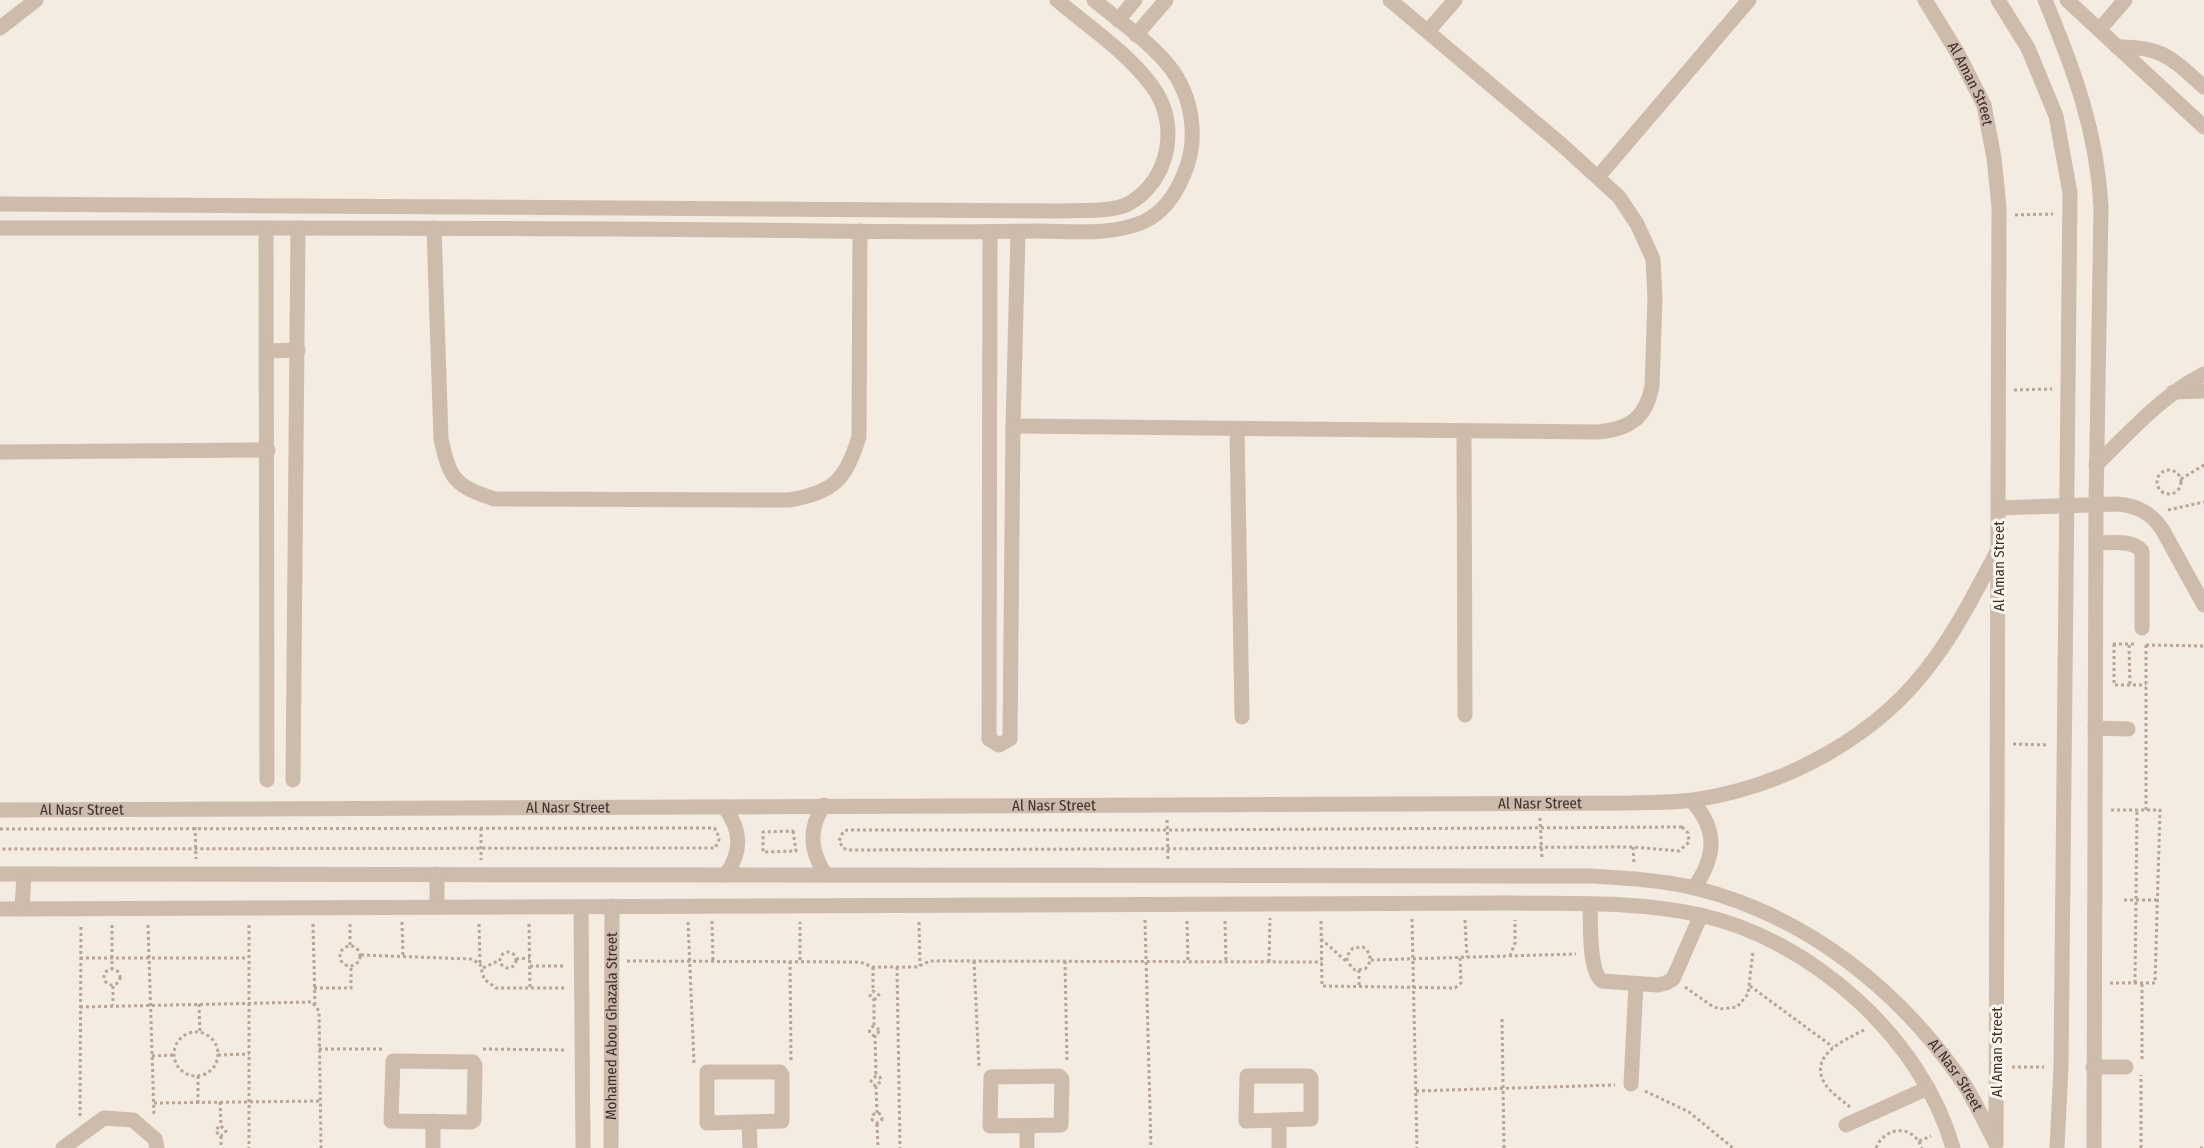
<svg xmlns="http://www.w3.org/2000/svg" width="2204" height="1148" viewBox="0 0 2204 1148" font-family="'Fira Sans Condensed',sans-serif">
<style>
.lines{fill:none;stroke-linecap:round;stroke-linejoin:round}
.path{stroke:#b9a596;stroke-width:3;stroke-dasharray:3 3;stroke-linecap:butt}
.minor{stroke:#cdbbac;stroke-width:15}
.labels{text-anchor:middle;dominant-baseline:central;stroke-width:6;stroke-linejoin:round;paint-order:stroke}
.street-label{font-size:15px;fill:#3b302b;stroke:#fbf5ee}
</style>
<rect width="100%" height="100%" fill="#f4ebe1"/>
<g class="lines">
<g class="path">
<polyline points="2015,215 2053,214"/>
<polyline points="2014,390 2052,389"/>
<circle cx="2169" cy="482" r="12"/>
<polyline points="2181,479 2204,465"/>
<polyline points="2168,510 2204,502"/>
<polyline points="2113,644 2136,644"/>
<polyline points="2114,644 2114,685 2146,685"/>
<polyline points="2129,645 2130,685"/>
<polyline points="2146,645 2204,646"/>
<polyline points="2013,744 2048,745"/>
<polyline points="2146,810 2146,645"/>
<polyline points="1540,818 1542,859"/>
<polyline points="1167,820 1168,859"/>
<polyline points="195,827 196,859"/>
<polygon points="1682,827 1688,833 1689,842 1679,851 1633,847 848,850 843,848 839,841 843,832 847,830 1167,830"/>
<polyline points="481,828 481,860"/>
<polyline points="0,829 714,828 717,831 719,840 715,848 0,849"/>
<polygon points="793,831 796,851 763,852 763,832"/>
<polyline points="1633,847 1634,864"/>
<polyline points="2124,900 2157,900"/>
<polyline points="1412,919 1417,1148"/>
<polyline points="1145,920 1151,1148"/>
<polyline points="1465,920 1467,957"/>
<polyline points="712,921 713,961"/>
<polyline points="1187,921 1188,961"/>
<polyline points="1225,921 1226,962"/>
<polyline points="1321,921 1322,986 1455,988 1461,983 1460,957"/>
<polyline points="402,922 403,957"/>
<polyline points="688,922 694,1063"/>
<polyline points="919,922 920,966"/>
<polyline points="313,924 315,1004"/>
<polyline points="350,924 350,946"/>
<polyline points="479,924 480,964"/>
<polyline points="529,924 530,988"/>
<polyline points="112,925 112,969"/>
<polyline points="148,925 154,1116"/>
<polyline points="249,925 249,1148"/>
<path d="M1321 939 1347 962V956L1353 948 1363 947C1372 953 1372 962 1365 969L1355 970 1347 962"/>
<circle cx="350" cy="956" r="10"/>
<circle cx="508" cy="960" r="8"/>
<polyline points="361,955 471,959 480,964 484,979 496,988 565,988"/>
<polyline points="1510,956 1515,943 1515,920"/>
<polyline points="80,958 248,958"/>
<polyline points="516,959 530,958"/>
<polyline points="800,960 800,922"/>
<polyline points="1371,960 1576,954"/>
<polyline points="627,961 860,962 873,967 917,967 930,961 1322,962"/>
<polyline points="790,961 791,1061"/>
<polyline points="974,961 979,1067"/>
<polyline points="1065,961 1067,1062"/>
<polyline points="1269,962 1270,918"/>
<polyline points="530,966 564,966"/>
<polyline points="873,967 873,991"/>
<polyline points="897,967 900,1148"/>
<polyline points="483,968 500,960"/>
<circle cx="112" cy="977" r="8"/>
<polyline points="1359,970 1359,987"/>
<polyline points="2110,983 2155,983 2160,810 2111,810"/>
<polyline points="2135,983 2137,810"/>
<polyline points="113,986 113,1005"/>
<polyline points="1750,986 1833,1047"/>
<polyline points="1685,987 1712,1006 1720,1009 1737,1007 1748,994 1753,951"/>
<polyline points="314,988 351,988 351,966"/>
<polyline points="874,1000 879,995 873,991 870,996 874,1000 874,1026"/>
<polyline points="199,1004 200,1032"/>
<polyline points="80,1007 312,1002 319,1011 321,1148"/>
<polyline points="1502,1019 1504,1148"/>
<circle cx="874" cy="1031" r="4.5"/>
<circle cx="196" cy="1054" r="22"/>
<polyline points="875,1035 876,1076"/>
<polyline points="319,1049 383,1049"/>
<polyline points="483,1049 566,1050"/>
<polyline points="218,1055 249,1054"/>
<polyline points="152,1056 173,1055"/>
<polyline points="2142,1059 2142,983"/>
<polyline points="2012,1067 2044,1067"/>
<polyline points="198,1076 198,1103"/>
<polyline points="876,1086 872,1084 871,1081 876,1076 880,1077 881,1081 876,1086 877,1113"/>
<polyline points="1416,1091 1615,1085"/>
<polyline points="1645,1091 1689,1112 1733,1148"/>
<polyline points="220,1102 221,1126 226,1131 221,1136 218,1135 216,1129 221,1126"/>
<polyline points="154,1103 320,1101"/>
<path d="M1850 1107C1843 1101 1834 1095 1828 1088 1804 1057 1843 1041 1864 1030"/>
<circle cx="877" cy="1118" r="5"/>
<polyline points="80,1116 81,925"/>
<polyline points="877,1124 878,1148"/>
<polyline points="221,1136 221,1148"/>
<polyline points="1919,1141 1931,1136"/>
<path d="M1876 1148C1885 1126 1913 1124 1922 1148"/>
<polyline points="2141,1148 2141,1075"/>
<polyline points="2200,1148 2204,1148"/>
</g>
<g class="minor">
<path id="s1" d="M1925 0 1957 52 1984 105 1994 158 1999 207 1996 1141"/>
<polyline points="1998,0 2028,48 2056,116 2070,193 2061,1067 2057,1148"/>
<path d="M2045 0C2074 70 2097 131 2101 207L2096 505 2094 1148"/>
<polyline points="2067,0 2204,127"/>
<polyline points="1118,20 1135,0"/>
<polyline points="0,28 36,0"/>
<polyline points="2099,30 2125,0"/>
<polyline points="1428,31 1455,0"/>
<polyline points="1136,35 1166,0"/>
<path d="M2117 47C2163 46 2172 59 2204 87"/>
<polyline points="1598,177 1749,0"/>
<path d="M0 204 1064 211C1082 210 1112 212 1128 204 1169 182 1181 124 1152 86 1127 52 1089 27 1057 0"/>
<path d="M0 228C274 228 548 227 822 231 894 232 965 232 1037 231 1070 231 1111 236 1143 222 1163 213 1176 194 1184 174 1199 140 1193 96 1169 66 1149 41 1119 21 1094 0"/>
<polyline points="266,228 267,780"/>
<path d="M434 228 441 439C450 480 455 486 495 499L789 500C835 492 845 480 859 437L860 231"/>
<polyline points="990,232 989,739 999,745 1010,739 1013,426 1018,232"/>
<polyline points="268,351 298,350"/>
<polyline points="2173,392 2204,391"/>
<path d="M1013 426 1598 432C1630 429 1646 418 1652 386L1655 298 1653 259 1637 224 1619 197 1562 145 1390 0"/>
<polyline points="1237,429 1242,717"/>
<polyline points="1464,431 1465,715"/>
<polyline points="0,452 268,450"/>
<path d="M2096 465C2130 432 2161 396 2204 374"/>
<path d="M1999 508 2116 504C2136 505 2150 512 2162 529L2204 605"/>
<path d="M2096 543C2110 543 2132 539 2142 551V628"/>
<polyline points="2095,728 2128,729"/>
<polyline points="293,780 298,228"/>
<path d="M1692 801C1718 830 1716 856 1694 888"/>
<path d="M824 805C808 829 810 850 825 874"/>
<path d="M724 807C742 830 742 851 726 875"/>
<path id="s2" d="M0 810 1629 803C1650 802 1672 803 1693 800 1785 787 1880 736 1935 658 1960 624 1979 585 1999 548"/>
<path id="s3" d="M0 874 1591 876C1625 878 1661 880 1695 888 1807 916 1900 990 1964 1084 1976 1103 1986 1125 1996 1144"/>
<path d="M1590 905C1591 922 1588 970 1602 981L1658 985 1666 983 1673 979 1701 915"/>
<polyline points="437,907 437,874"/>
<polyline points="581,907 583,1148"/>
<path d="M0 909 1510 903C1572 904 1639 901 1700 915 1811 939 1922 1038 1953 1148"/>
<polyline points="22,909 24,874"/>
<polygon points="393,1061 473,1062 475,1065 474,1120 471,1122 391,1121"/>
<polyline points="2093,1067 2126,1067"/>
<polygon points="707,1072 780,1072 782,1075 782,1121 707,1123"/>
<polygon points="1059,1076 1062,1079 1061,1125 990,1126 991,1077"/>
<polygon points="1247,1076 1309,1076 1311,1078 1311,1119 1246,1121"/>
<polyline points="1631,1084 1636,984"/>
<polyline points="1279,1121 1279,1148"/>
<polyline points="749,1123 750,1148"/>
<polyline points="1846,1125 1928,1088"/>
<polyline points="1027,1126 1027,1148"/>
<polyline points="63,1148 104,1118 133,1120 155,1139 157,1148"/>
<polyline points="433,1148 433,1121"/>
<path id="s4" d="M611 1148 612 906"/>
</g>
</g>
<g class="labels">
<g class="street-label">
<text stroke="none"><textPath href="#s1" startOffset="96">Al Aman Street</textPath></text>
<text transform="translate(1999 566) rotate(-90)">Al Aman Street</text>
<text stroke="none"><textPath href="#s2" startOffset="1540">Al Nasr Street</textPath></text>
<text stroke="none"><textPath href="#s2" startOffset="1054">Al Nasr Street</textPath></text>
<text stroke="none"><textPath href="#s2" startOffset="568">Al Nasr Street</textPath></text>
<text stroke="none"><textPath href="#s2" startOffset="82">Al Nasr Street</textPath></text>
<text stroke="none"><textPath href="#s4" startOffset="122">Mohamed Abou Ghazala Street</textPath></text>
<text transform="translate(1997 1052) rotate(-90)">Al Aman Street</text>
<text stroke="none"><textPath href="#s3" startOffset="2024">Al Nasr Street</textPath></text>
</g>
</g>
</svg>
